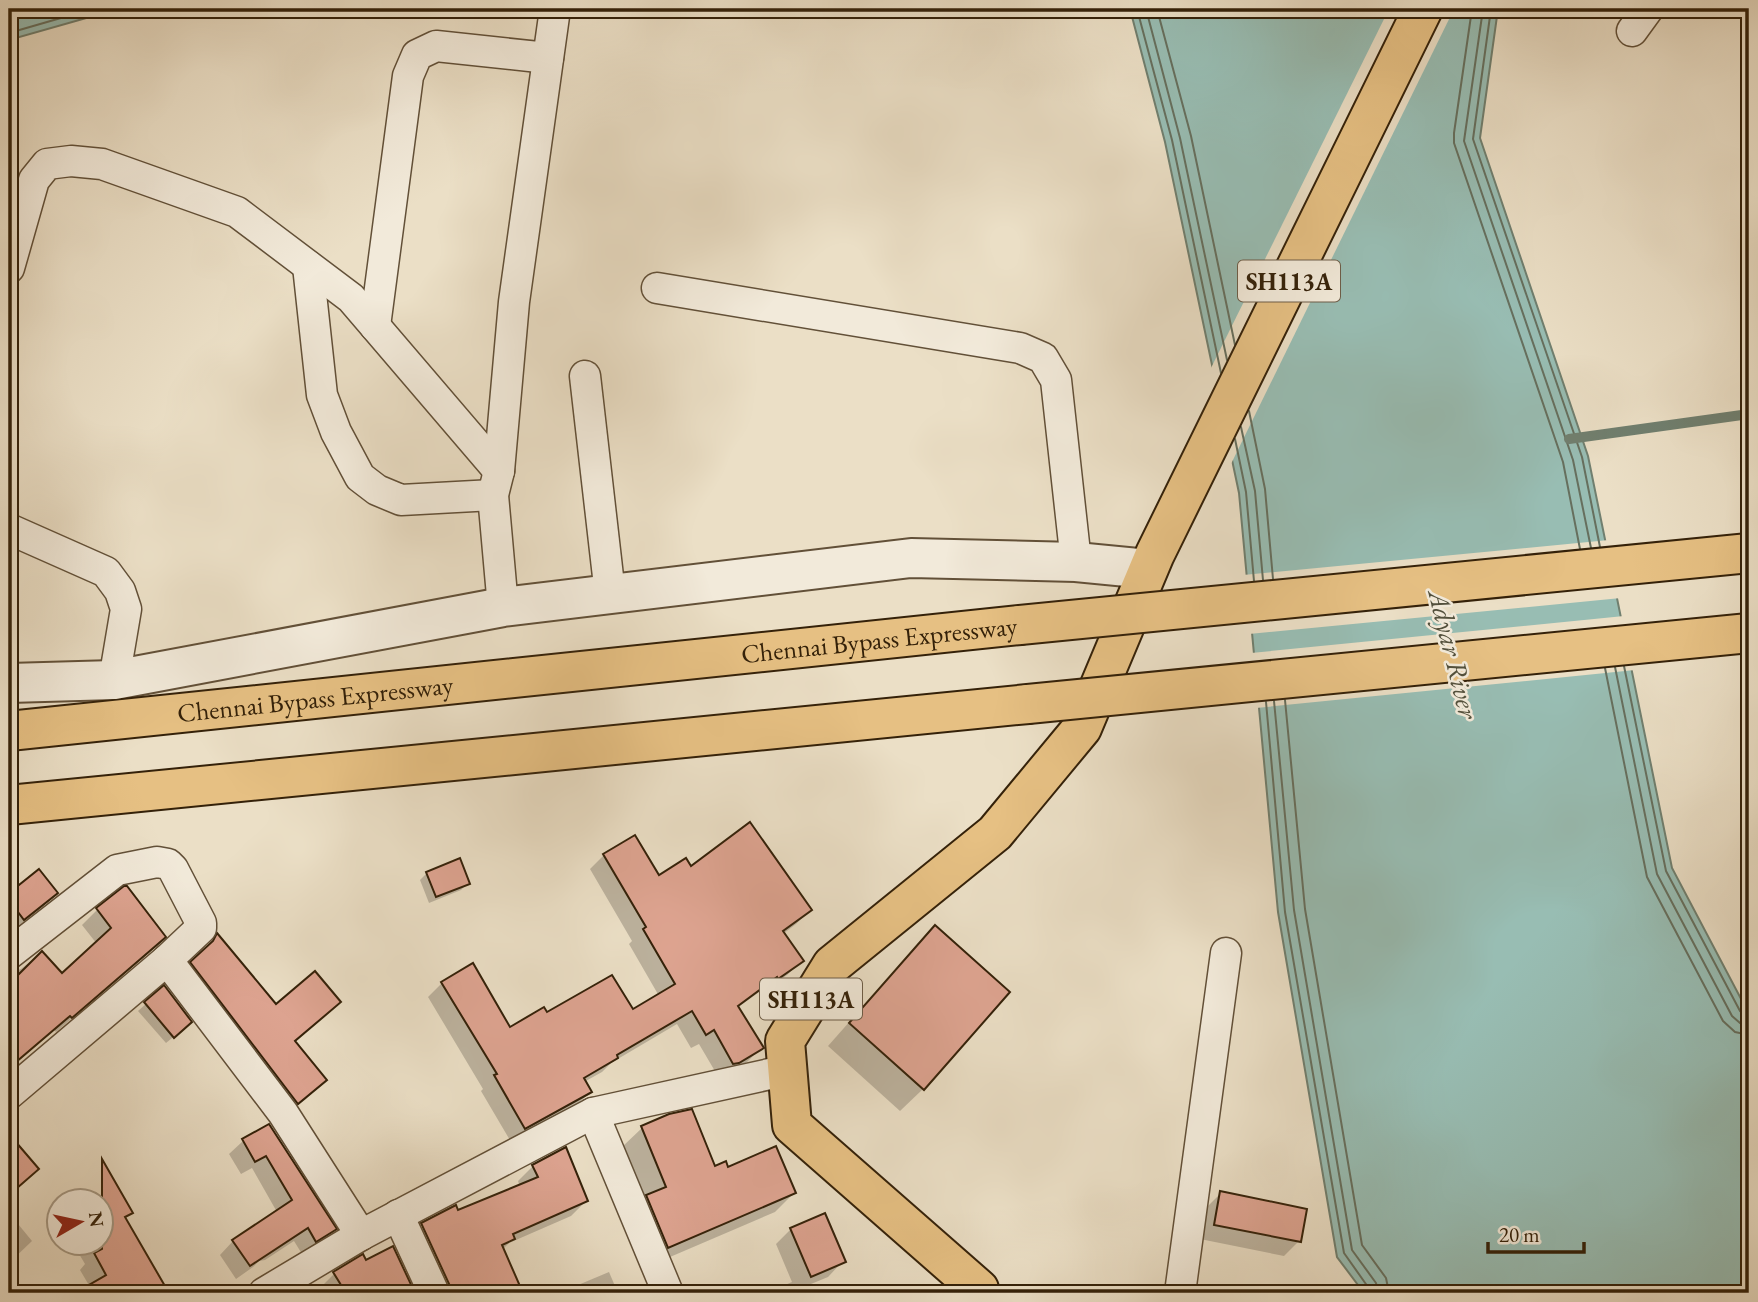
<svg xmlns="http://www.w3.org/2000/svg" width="1758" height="1302" viewBox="0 0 1758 1302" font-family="'EB Garamond',serif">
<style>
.water{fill:#98bdb3;stroke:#707f6f;stroke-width:2}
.pier{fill:#ebdfc6}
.shadow{fill:#0003}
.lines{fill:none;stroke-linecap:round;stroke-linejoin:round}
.shore{stroke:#666f5e;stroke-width:2}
.stream{stroke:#707f6f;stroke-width:10}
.building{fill:#dea491;stroke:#342109;stroke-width:2}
.minor-casing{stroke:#625038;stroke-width:33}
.tertiary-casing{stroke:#625038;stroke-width:42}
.primary-casing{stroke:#342109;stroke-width:42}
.trunk-casing{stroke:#342109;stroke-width:42}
.minor{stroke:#f2eada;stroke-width:30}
.tertiary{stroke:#f2eada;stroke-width:38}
.primary{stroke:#e6c083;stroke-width:38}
.trunk{stroke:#e6c083;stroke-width:38}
.trunk-bridge-casing{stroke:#342109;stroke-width:42;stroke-linecap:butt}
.trunk-bridge{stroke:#e6c083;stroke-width:38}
.labels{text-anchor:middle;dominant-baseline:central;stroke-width:5;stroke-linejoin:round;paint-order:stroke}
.shield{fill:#f2eada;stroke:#6d5d48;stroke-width:2}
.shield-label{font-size:24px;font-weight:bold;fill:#342109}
.street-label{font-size:26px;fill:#342109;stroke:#f2eada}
.water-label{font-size:28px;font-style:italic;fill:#52503c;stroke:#f2eada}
</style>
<rect width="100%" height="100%" fill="#ebdfc6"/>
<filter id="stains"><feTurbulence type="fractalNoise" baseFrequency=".00286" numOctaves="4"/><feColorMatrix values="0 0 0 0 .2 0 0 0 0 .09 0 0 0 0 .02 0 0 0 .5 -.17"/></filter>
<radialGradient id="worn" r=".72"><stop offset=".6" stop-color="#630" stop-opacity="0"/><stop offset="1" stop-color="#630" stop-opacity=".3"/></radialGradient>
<g class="water">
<polygon points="9,9 118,9 9,40"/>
<polygon points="1130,9 1498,9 1480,138 1588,456 1672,868 1749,1014 1749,1293 1364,1293 1337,1257 1278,912 1239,493 1165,142"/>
</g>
<g class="pier">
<polygon points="1389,9 1454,9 1230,466 1210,370"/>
<polygon points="1609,540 1621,598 1249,634 1243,575"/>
<polygon points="1624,616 1635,670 1256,708 1251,653"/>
</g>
<g class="shadow">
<polygon points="604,855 658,877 690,868 810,910 796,924 783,934 802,961 787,975 763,992 762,990 737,1008 761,1048 747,1062 719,1078 699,1044 691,1048 677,1024 611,1063 602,1072 584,1082 590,1092 576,1106 511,1142 481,1091 483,1089 428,997 442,983 509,1030 546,1015 632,1012 659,996 629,944 632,941 590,869"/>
<polygon points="39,871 56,893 41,908 9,933 9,895"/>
<polygon points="427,873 468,883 461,890 429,903 420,880"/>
<polygon points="97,910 148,952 56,1032 54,1030 12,1066 9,1061 9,973 21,969 41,953 62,976 97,944 82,925"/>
<polygon points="935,927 923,1089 900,1111 828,1046 913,950"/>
<polygon points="217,936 276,1007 338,1002 294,1043 324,1080 306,1099 278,1121 173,982"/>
<polygon points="164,988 183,1029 166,1043 138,1011"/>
<polygon points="670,1116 714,1168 727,1169 794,1193 775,1212 649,1266 622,1147 642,1128"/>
<polygon points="268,1126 334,1229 321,1243 302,1254 294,1241 265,1260 259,1261 253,1267 236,1279 220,1255 233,1241 277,1212 252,1168 241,1174 229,1154 243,1141"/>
<polygon points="533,1166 586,1201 571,1216 509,1243 502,1250 520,1290 517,1293 440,1293 415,1235 430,1220 457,1213 520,1187 518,1181"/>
<polygon points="117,1190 130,1213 124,1219 167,1293 79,1293 90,1287 80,1270 85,1264 72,1242 102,1242 102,1200 99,1200"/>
<polygon points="1221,1193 1299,1241 1284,1256 1200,1239 1206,1208"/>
<polygon points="9,1213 32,1241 9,1263"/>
<polygon points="791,1229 843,1261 828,1277 794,1291 795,1293 766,1293 792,1282 776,1244"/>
<polygon points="365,1262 406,1279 411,1293 313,1293 318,1290 335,1273"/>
<polygon points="609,1272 618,1293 559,1293"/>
</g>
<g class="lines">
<g class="shore">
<polyline points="1137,9 1172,140 1221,373"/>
<polyline points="1146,9 1180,138 1227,360"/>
<polyline points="1157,9 1191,136 1235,345"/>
<polyline points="1472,9 1454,133 1454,143 1563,462 1580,549"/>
<polyline points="1483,9 1464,141 1573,460 1591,548"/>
<polyline points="1491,9 1473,139 1582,457 1600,547"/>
<polyline points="9,33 92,9"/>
<polyline points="1249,411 1265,489 1273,579"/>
<polyline points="1241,427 1255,491 1263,580"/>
<polyline points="1235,439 1246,492 1254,581"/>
<polyline points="1624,666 1666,871 1740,1011 1744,1015 1749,1015"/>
<polyline points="1615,667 1657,874 1732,1016 1740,1023 1749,1024"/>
<polyline points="1605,668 1647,877 1723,1021 1735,1032 1749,1035"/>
<polyline points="1285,700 1305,909 1362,1245 1386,1278 1389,1293"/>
<polyline points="1274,701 1294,910 1352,1250 1376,1283 1378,1293"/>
<polyline points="1266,702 1285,912 1344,1253 1368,1287 1370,1293"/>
</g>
<polyline class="stream" points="1569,439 1749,414"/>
</g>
<g class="building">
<polygon points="750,822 812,910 783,931 804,961 778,979 777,977 738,1006 764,1048 739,1063 733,1064 714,1030 706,1035 692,1011 617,1055 618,1058 584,1078 592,1092 525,1129 494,1075 497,1074 441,982 473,963 510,1027 544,1007 547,1012 612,975 633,1009 675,984 643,929 646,927 603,854 635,835 659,875 686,858 691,866"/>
<polygon points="460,858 470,884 436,897 426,872"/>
<polygon points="39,869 58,893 24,920 9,900 9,893"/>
<polygon points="124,886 127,886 166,937 72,1018 70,1016 9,1068 9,984 42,951 62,973 111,928 96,908"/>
<polygon points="935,925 1010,992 924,1090 849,1023"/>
<polygon points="217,933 276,1004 315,971 341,1002 295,1041 327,1080 298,1104 190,962 213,941"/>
<polygon points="164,985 192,1022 174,1038 144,1002"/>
<polygon points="692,1109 715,1166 726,1161 728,1167 776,1146 796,1193 668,1248 646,1195 666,1187 641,1126 669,1114"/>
<polygon points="269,1124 337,1229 316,1242 308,1228 250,1266 232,1240 292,1200 266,1156 255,1162 242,1139"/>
<polygon points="9,1134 39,1169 9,1195"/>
<polygon points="566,1147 588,1201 513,1234 515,1239 502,1245 523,1293 451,1293 450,1286 421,1223 456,1205 458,1210 538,1177 532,1165"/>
<polygon points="102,1159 133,1213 125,1217 169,1293 75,1293 106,1275 94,1253 102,1249"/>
<polygon points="1220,1191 1307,1209 1301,1242 1214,1225"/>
<polygon points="825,1213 846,1262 811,1277 790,1228"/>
<polygon points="393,1246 415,1293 346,1293 333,1272 363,1254 366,1260"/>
</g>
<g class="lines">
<g class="minor-casing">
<g id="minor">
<polyline points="1632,31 1648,9"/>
<polyline points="308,266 322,395 336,432 360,477 377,490 401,500 493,495"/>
<polyline points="9,268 34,180 47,164 71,161 102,164 237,212 351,298 499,471"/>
<polyline points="657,288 1020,348 1043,358 1056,380 1076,562"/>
<polyline points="375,326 408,76 417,55 436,46 548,58"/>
<polyline points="585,376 610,594"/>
<polyline points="9,529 106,572 120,591 126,609 114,680"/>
<polyline points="503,607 493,495 499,471 514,302 555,9"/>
<polyline points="9,954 117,870 157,862 168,864 173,869 201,923 201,928 167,960 9,1094"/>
<polyline points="167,960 283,1113 361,1235"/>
<polyline points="593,1113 668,1293"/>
<polyline points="398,1215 434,1293"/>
<polyline points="264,1293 361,1235 593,1113 788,1070"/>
<polyline points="1180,1293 1226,953"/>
</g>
</g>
<g class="tertiary-casing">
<polyline id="tertiary" points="9,683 114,680 503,607 911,558 1076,562 1148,569"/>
</g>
<g class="primary-casing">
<polyline id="primary" points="980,1293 979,1289 792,1125 785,1041 832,965 995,833 1082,728 1155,554 1423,9"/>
</g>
<g class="trunk-casing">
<g id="trunk">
<path id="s1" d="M9 731 1020 625"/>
<polyline points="9,805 1028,704"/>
</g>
</g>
<use href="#minor" class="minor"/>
<use href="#tertiary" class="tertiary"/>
<use href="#primary" class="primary"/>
<use href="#trunk" class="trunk"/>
<g class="trunk-bridge-casing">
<g id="trunk-bridge">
<polyline points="1020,625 1749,553"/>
<polyline points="1028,704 1749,633"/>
</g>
</g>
<use href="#trunk-bridge" class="trunk-bridge"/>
</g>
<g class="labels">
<g class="shield">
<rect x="1238" y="260.5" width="102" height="41" rx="5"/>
<rect x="760" y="978.5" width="102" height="41" rx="5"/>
</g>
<g class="shield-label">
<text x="1289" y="281">SH113A</text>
<text x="811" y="999">SH113A</text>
</g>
<g class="street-label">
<text stroke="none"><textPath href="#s1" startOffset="875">Chennai Bypass Expressway</textPath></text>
<text stroke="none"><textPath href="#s1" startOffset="308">Chennai Bypass Expressway</textPath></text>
</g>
<g class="water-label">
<text transform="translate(1454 654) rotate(76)">Adyar River</text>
</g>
</g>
<rect width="1758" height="1302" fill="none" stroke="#ebdfc6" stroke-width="35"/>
<rect x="10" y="10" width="1737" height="1281" fill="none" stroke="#342109" stroke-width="3.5"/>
<rect x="18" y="18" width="1723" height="1267" fill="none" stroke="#342109" stroke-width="2"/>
<g transform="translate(80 1222) rotate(81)"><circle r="33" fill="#f2eada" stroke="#a69a86" stroke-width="2"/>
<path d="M0-5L12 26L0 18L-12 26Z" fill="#8f2418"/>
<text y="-10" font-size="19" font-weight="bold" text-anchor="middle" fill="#342109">N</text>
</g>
<path d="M1488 1242v10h96v-10" fill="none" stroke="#342109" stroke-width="3.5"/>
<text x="1499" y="1242" font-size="21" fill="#342109" stroke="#f2eada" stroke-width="5" paint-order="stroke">20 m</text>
<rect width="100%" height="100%" filter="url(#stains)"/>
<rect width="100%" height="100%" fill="url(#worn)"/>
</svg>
